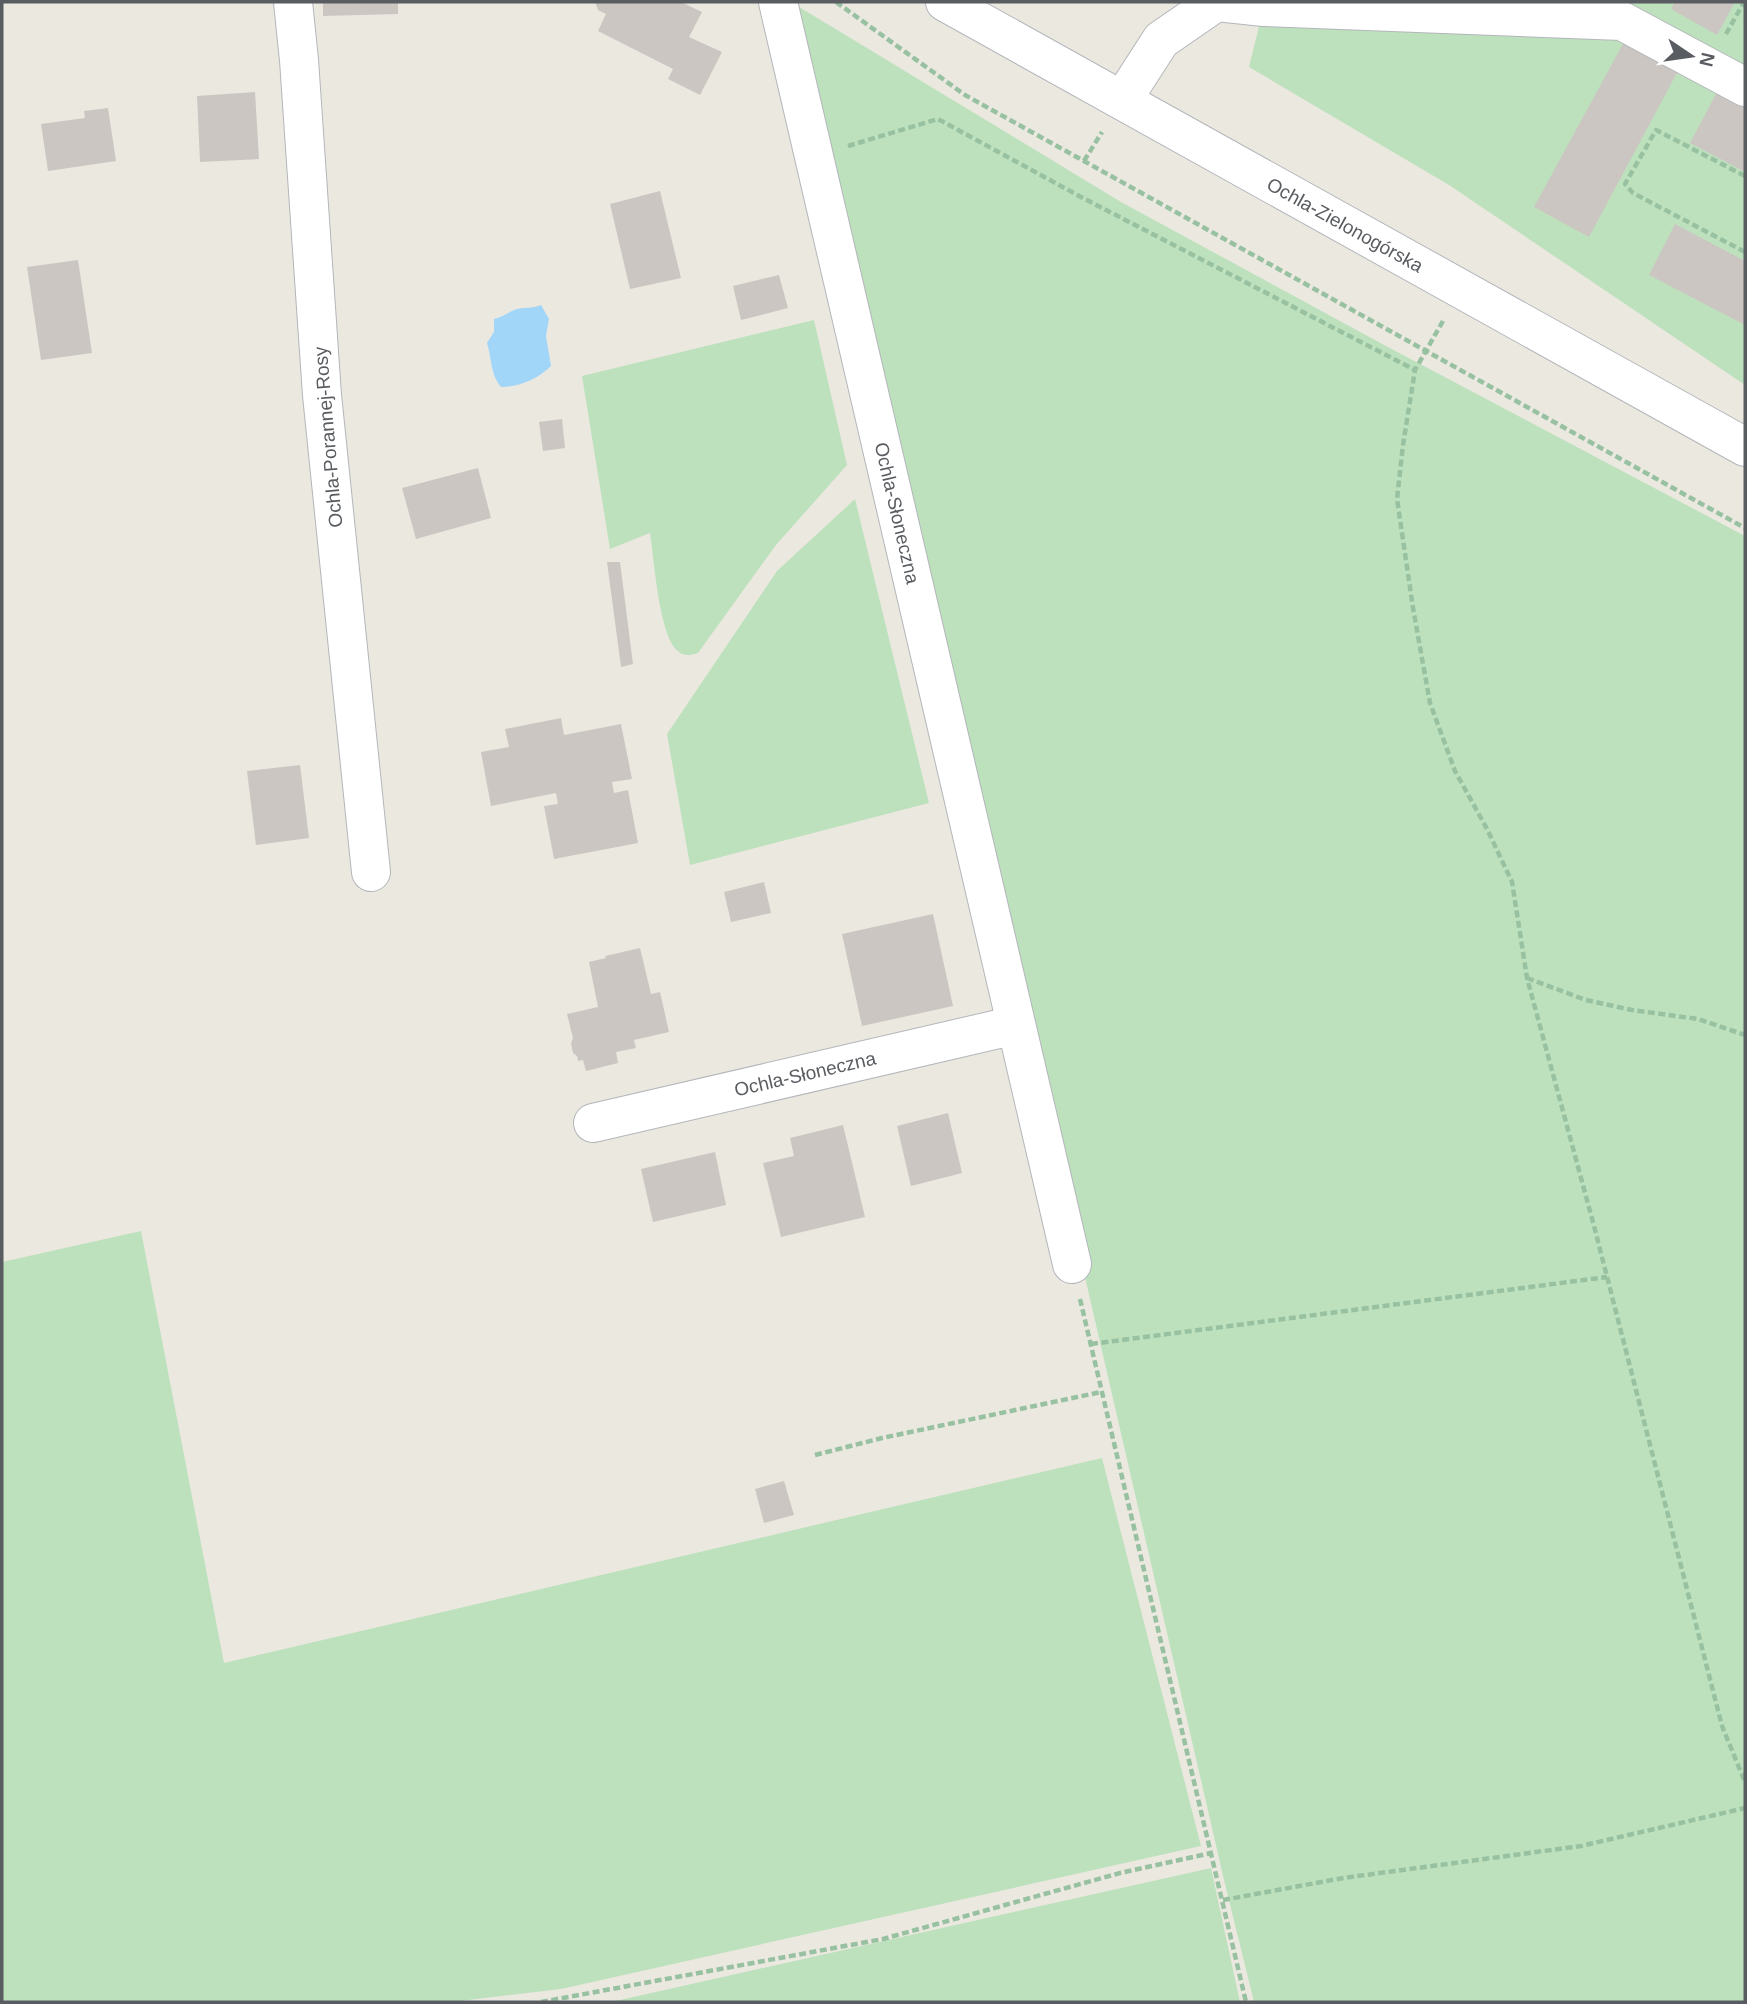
<svg xmlns="http://www.w3.org/2000/svg" width="1747" height="2004" viewBox="0 0 1747 2004" font-family="Arial,sans-serif">
<style>
.green{fill:#bee1bd}
.water{fill:#a2d6f8}
.building{fill:#cbc6c1}
.lines{fill:none;stroke-linecap:round;stroke-linejoin:round}
.minor-casing{stroke:#b3b6ba;stroke-width:40}
.path{stroke:#97c1a1;stroke-width:4.5;stroke-dasharray:7 3.5;stroke-linecap:butt}
.minor{stroke:#fff;stroke-width:38}
.labels{text-anchor:middle;dominant-baseline:central;stroke-width:6;stroke-linejoin:round;paint-order:stroke}
.street-label{font-size:19px;fill:#595c60;stroke:#fff}
</style>
<rect width="100%" height="100%" fill="#ebe8e0"/>
<g class="green">
<polygon points="791,2 1121,202 1386,346 1745,536 1745,2002 1254,2002 1224,1880"/>
<polygon points="1265,2 1745,2 1745,385 1449,185 1249,67"/>
<path d="M814 320 847 465 776 545 698 653C691 655 684 657 678 651 659 637 654 558 650 533L610 549 582 376Z"/>
<polygon points="855,499 929,803 690,865 667,734 777,571"/>
<polygon points="141,1231 224,1663 1102,1458 1201,1846 561,1989 452,2002 2,2002 2,1262"/>
<polygon points="1211,1868 1240,2002 611,2002"/>
</g>
<path class="water" d="M541 305 549 319 546 336 551 366C538 379 519 387 501 387 490 374 492 359 487 343L494 332V319C503 317 510 311 517 309 526 307 530 309 541 305Z"/>
<g class="building">
<polygon points="323,2 398,2 398,14 323,16"/>
<polygon points="595,2 681,2 702,12 689,37 722,52 700,95 668,79 673,69 598,31 606,14 598,10"/>
<polygon points="1675,2 1735,2 1717,35 1671,9"/>
<polygon points="1624,42 1678,71 1589,237 1534,207"/>
<polygon points="255,92 259,159 200,162 197,96"/>
<polygon points="1717,92 1745,107 1745,172 1690,143"/>
<polygon points="108,108 116,161 48,171 41,124 85,118 84,111"/>
<polygon points="660,191 681,278 630,289 610,204"/>
<polygon points="1675,224 1745,261 1745,325 1649,275"/>
<polygon points="78,260 92,353 41,360 27,267"/>
<polygon points="779,275 788,308 741,320 733,286"/>
<polygon points="562,419 565,448 543,451 539,422"/>
<polygon points="478,468 491,518 416,539 402,488"/>
<polygon points="607,562 620,562 633,664 621,667"/>
<polygon points="561,718 564,735 621,724 632,779 612,782 614,793 628,790 638,843 554,859 544,806 558,804 556,793 491,806 481,752 509,747 505,729"/>
<polygon points="300,765 309,838 256,845 247,771"/>
<polygon points="764,882 771,913 731,922 724,892"/>
<polygon points="933,914 953,1006 862,1026 842,934"/>
<polygon points="640,948 651,994 660,992 669,1032 634,1040 636,1048 616,1052 618,1063 586,1071 583,1060 578,1061 577,1056 573,1053 571,1043 573,1038 567,1014 598,1007 589,962 606,958 605,956"/>
<polygon points="948,1113 962,1173 911,1186 897,1126"/>
<polygon points="843,1125 865,1217 781,1237 763,1163 794,1156 790,1138"/>
<polygon points="715,1152 726,1205 653,1222 641,1169"/>
<polygon points="784,1481 794,1515 764,1523 755,1489"/>
</g>
<g class="lines">
<g class="minor-casing">
<g id="minor">
<polyline points="293,2 299,60 322,395 371,872"/>
<polyline points="778,2 1072,1264"/>
<polyline points="945,2 1745,447"/>
<polyline points="1217,2 1264,7 1622,21 1745,87"/>
<polyline points="1123,99 1161,40 1216,2"/>
<polyline points="593,1123 1016,1025"/>
</g>
</g>
<g class="path">
<polyline points="836,2 965,95 1745,528"/>
<polyline points="1726,34 1744,2"/>
<polyline points="848,146 938,119 1081,197 1415,370"/>
<polyline points="1084,161 1102,132"/>
<polyline points="1745,176 1656,130 1625,184 1633,193 1745,252"/>
<polyline points="1443,321 1415,370 1403,445 1397,499 1413,608 1430,703 1455,771 1487,829 1512,882 1527,978 1594,1226 1722,1726 1745,1782"/>
<polyline points="1527,978 1586,1000 1632,1010 1698,1019 1745,1035"/>
<polyline points="1080,1299 1246,2002"/>
<polyline points="1091,1344 1607,1277"/>
<polyline points="815,1455 882,1438 1101,1392"/>
<polyline points="1223,1900 1343,1878 1581,1846 1745,1808"/>
<polyline points="541,2002 883,1939 1120,1873 1211,1853"/>
</g>
<use href="#minor" class="minor"/>
</g>
<g class="labels">
<g class="street-label">
<text transform="translate(1345 225) rotate(29)">Ochla-Zielonogórska</text>
<text transform="translate(328 437) rotate(-95)">Ochla-Porannej-Rosy</text>
<text transform="translate(897 513) rotate(77)">Ochla-Słoneczna</text>
<text transform="translate(805 1074) rotate(-13)">Ochla-Słoneczna</text>
</g>
</g>
<rect width="1747" height="2004" fill="none" stroke="#595c60" stroke-width="7"/>
<g transform="translate(1691 56) rotate(103)" stroke="#ffffff" stroke-width="5" paint-order="stroke">
<path d="M0-5L12 26L0 18L-12 26Z" fill="#595c60"/>
<text y="-10" font-size="19" font-weight="bold" text-anchor="middle" fill="#595c60">N</text>
</g>
</svg>
